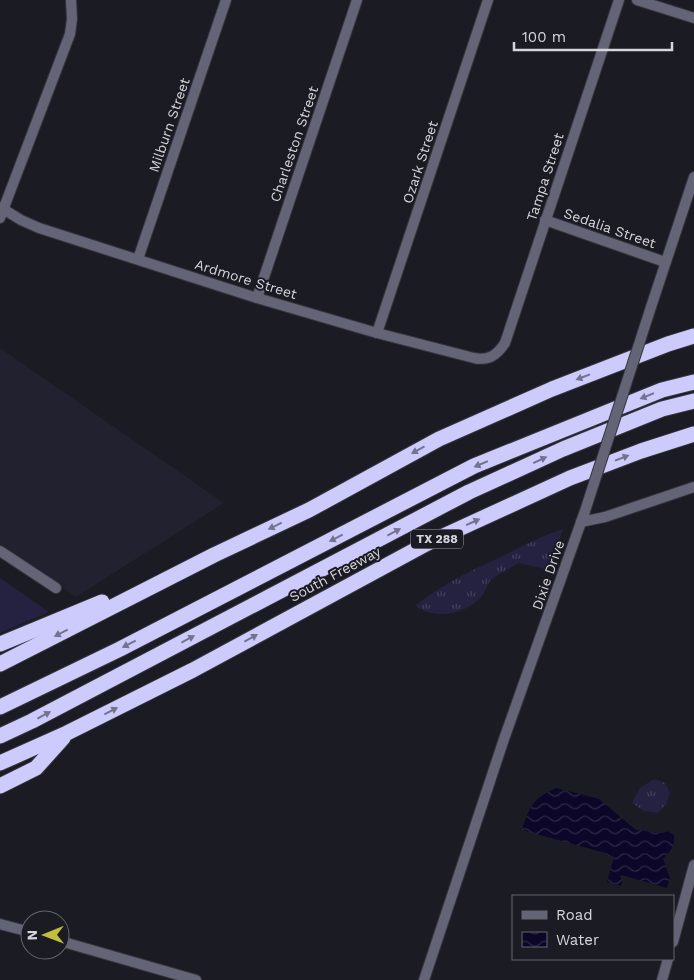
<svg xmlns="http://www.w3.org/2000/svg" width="694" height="980" viewBox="0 0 694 980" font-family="'Work Sans',sans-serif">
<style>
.built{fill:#21212f}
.grass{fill:url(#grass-tufts)}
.garden{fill:#252241}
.water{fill:url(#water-waves)}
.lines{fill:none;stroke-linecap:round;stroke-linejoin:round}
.minor-casing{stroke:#35353d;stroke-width:12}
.tertiary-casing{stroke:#35353d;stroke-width:12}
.motorway-casing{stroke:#35353d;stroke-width:17}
.minor{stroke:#646477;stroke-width:10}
.tertiary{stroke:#646477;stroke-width:10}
.motorway{stroke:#cccbfb;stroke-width:15}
.tertiary-bridge-casing{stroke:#35353d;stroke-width:12;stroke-linecap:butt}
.tertiary-bridge{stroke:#646477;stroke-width:10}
.oneway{fill:#74738f}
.labels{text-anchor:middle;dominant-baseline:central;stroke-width:4;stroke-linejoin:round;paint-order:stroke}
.shield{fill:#1b1b23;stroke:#9d9da4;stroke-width:1}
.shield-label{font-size:12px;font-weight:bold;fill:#d5d5db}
.street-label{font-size:14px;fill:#d5d5db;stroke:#1b1b23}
</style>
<defs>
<pattern id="grass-tufts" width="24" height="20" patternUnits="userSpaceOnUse" patternTransform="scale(1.25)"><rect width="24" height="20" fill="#252241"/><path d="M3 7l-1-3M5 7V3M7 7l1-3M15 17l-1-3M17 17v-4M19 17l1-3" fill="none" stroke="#44415c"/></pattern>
<pattern id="water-waves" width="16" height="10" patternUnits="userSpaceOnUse" patternTransform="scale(1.25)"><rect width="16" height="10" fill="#0c0628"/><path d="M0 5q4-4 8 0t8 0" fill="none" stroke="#2e2947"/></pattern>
</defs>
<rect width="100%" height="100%" fill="#1b1b23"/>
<polygon class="built" points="0,348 224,503 76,597 0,544"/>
<g class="grass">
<path d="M563 529 549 570 519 563C510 568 500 573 492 579 487 583 486 591 482 596 465 615 436 620 415 606 443 583 477 568 509 553 527 544 544 535 563 529Z"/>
<polygon points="654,779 665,783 670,793 666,804 658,813 644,811 632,803 640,788"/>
</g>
<polygon class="garden" points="0,578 49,612 0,633"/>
<path class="water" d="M556 788 599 799 636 830 662 833 669 831 674 835C675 846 671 851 663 859L670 878 667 888 621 875 620 878 623 879 621 886 607 882 614 857 605 855V853L522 830C529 806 534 798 556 788Z"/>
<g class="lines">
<g class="minor-casing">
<g id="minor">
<polyline points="637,0 694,18"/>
<path d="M0 207 21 220 39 228 257 298 377 333 474 358C489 361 497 355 505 343L619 0"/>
<polyline points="0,218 70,34 72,19 71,0"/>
<polyline points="545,220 665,262"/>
<polyline points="138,259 226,0"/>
<polyline points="257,298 357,0"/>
<polyline points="377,333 488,0"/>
<polyline points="0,551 56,588"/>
<polyline points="0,924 30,932"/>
<polyline points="60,941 196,980"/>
<polyline points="673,942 694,865"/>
<polyline points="662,980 668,959"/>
</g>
</g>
<g class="tertiary-casing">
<g id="tertiary">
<polyline points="651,307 694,177"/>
<polyline points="581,522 605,517 694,487"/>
<polyline points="424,980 504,739 585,511"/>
</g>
</g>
<g class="motorway-casing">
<g id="motorway">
<polyline points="0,644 102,602"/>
<polyline points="0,664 214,555 309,510 439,439 552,389 668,344 694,336"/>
<polyline points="0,707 120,649 474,466 662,390 694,382"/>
<polyline points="0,736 32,721 469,492 563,449 662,409 694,401"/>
<polyline points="0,763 67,733 193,670 426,544 570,478 641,451 694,434"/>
<polyline points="0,786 36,768 63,738"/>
</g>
</g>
<use href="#minor" class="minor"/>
<use href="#tertiary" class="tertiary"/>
<use href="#motorway" class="motorway"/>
<g class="tertiary-bridge-casing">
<polyline id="tertiary-bridge" points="585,511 651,307"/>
</g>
<use href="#tertiary-bridge" class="tertiary-bridge"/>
</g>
<defs><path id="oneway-solid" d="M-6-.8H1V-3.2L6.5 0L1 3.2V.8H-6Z" transform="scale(1.25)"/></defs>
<g class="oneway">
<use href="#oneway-solid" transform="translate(583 377) rotate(159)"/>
<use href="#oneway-solid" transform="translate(647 396) rotate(158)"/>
<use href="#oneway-solid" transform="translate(418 450) rotate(151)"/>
<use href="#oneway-solid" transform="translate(622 458) rotate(-21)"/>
<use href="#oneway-solid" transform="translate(540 460) rotate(-25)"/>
<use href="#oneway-solid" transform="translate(481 464) rotate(157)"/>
<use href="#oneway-solid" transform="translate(473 522) rotate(-24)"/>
<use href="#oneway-solid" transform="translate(275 526) rotate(154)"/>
<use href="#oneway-solid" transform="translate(394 532) rotate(-28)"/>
<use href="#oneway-solid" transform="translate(336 538) rotate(153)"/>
<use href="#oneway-solid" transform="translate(61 633) rotate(153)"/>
<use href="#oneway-solid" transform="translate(251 638) rotate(-29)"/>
<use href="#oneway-solid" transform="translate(188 639) rotate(-28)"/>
<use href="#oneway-solid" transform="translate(129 644) rotate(153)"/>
<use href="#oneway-solid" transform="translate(111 711) rotate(-27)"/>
<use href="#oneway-solid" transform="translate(44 715) rotate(-28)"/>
</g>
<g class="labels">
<rect class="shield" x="411" y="529.5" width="52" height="19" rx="4"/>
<g class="shield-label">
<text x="437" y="539">TX 288</text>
</g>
<g class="street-label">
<text transform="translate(169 125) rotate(-71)">Milburn Street</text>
<text transform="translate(294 144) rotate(-71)">Charleston Street</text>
<text transform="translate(420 162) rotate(-72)">Ozark Street</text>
<text transform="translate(545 177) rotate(-72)">Tampa Street</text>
<text transform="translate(610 228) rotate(19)">Sedalia Street</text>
<text transform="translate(246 279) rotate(17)">Ardmore Street</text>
<text transform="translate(335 574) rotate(-28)">South Freeway</text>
<text transform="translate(548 575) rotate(-71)">Dixie Drive</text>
</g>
</g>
<rect x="512" y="895" width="162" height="65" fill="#1b1b23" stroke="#65656d"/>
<rect x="522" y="911" width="25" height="8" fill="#646477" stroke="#65656d"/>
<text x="556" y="920" font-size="15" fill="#d5d5db">Road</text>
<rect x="522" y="932" width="25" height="15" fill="url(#water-waves)" stroke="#65656d"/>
<text x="556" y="945" font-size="15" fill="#d5d5db">Water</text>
<g transform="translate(45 935) rotate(269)"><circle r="24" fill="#1b1b23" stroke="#65656d"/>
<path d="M0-4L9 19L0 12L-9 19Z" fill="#c4bc3d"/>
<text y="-8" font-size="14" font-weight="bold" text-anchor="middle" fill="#d5d5db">N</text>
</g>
<path d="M514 42v8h158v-8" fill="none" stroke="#d5d5db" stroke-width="2.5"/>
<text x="522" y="42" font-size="15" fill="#d5d5db" stroke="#1b1b23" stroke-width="4" paint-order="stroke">100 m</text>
</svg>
